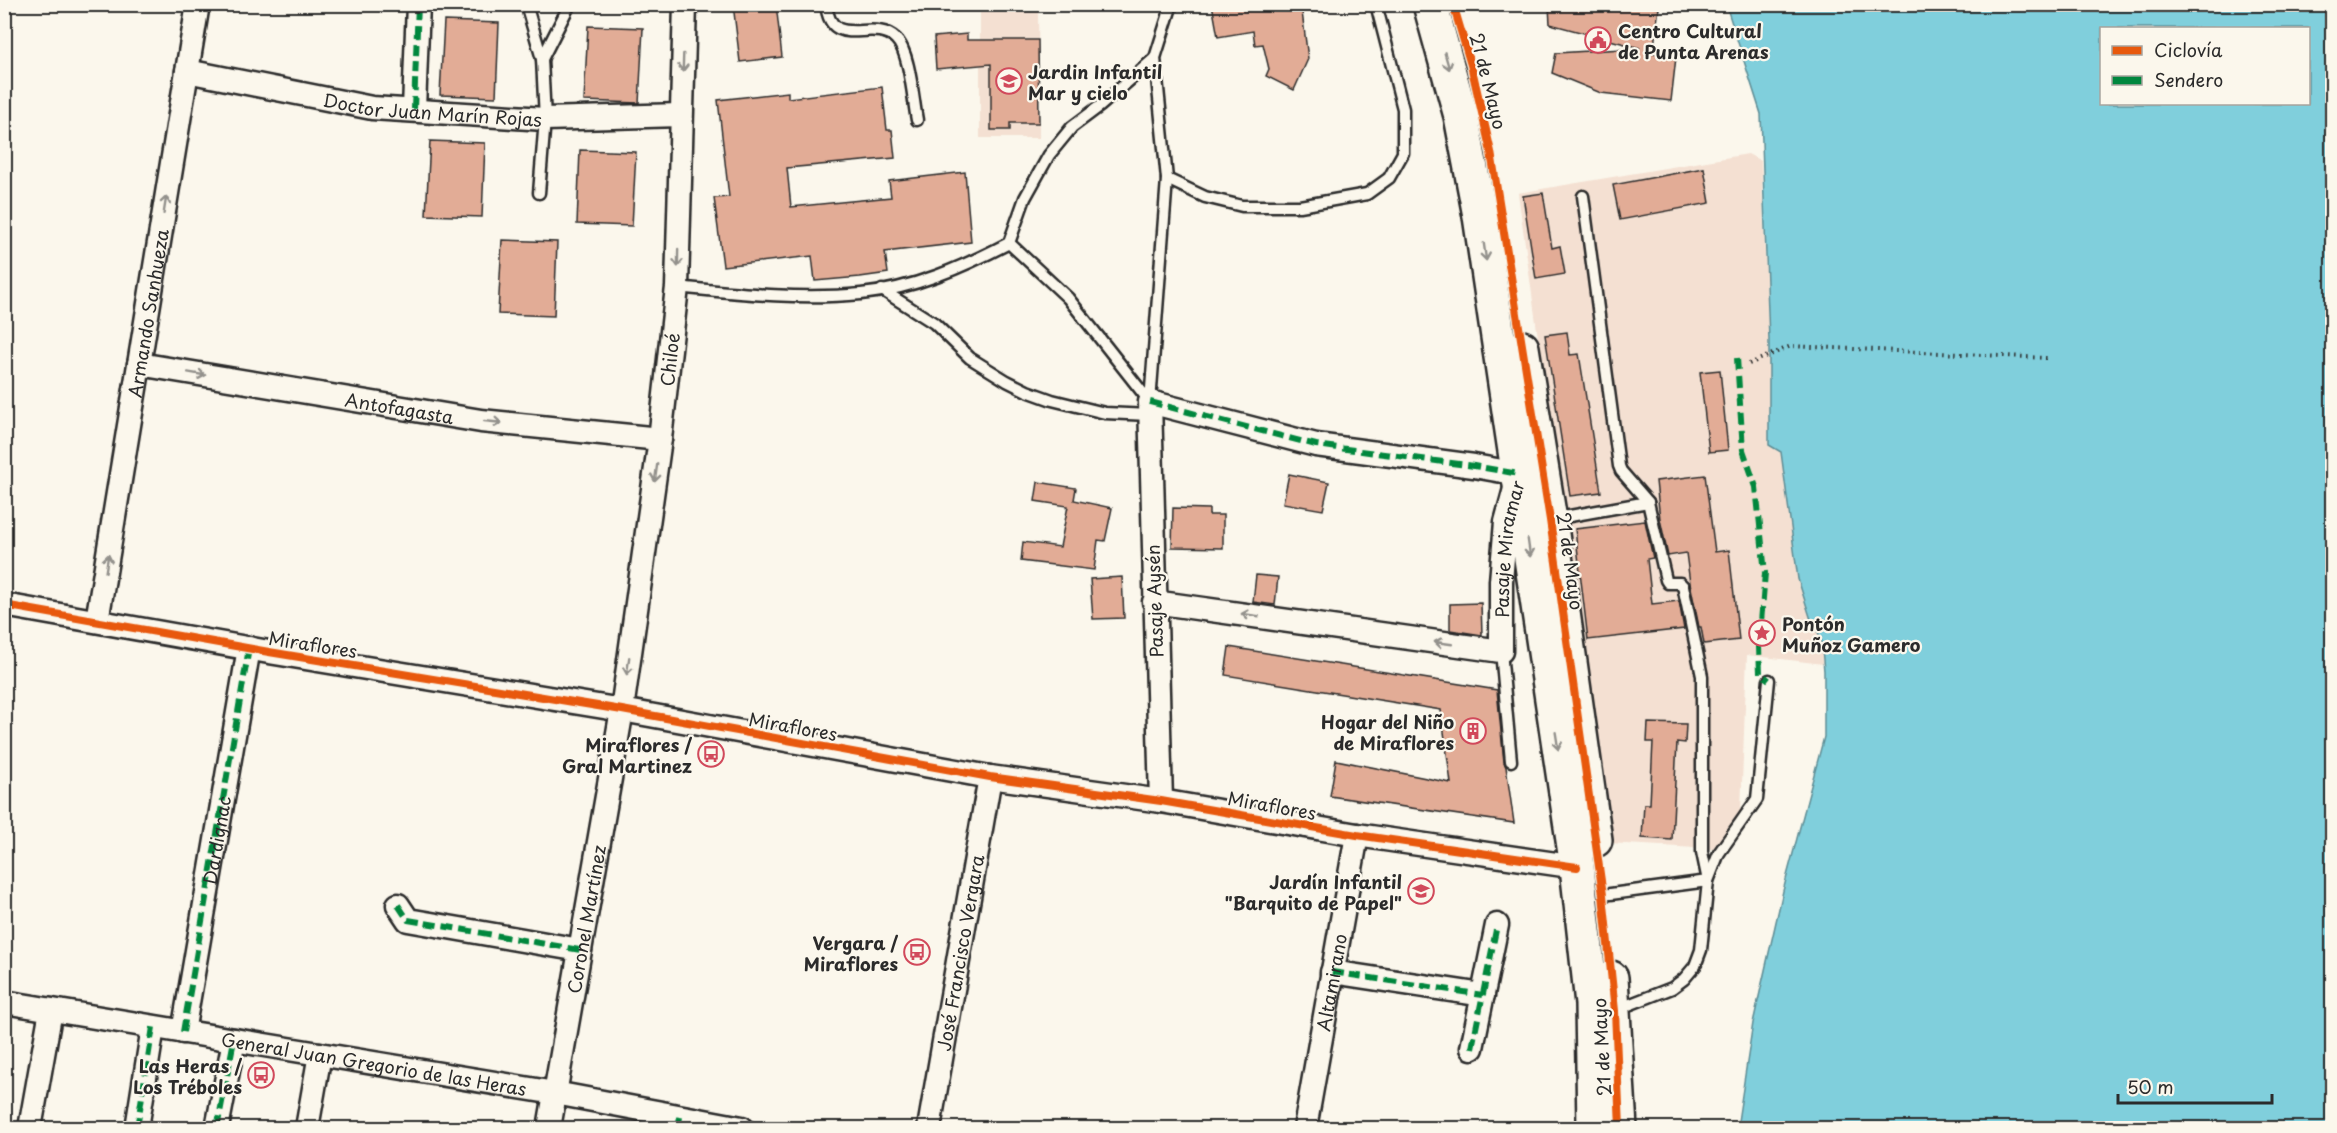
<svg xmlns="http://www.w3.org/2000/svg" width="2337" height="1133" viewBox="0 0 2337 1133" font-family="'Playpen Sans',sans-serif">
<style>
.built{fill:#f4e0d2}
.water{fill:#80cfdc;stroke:#5e8d95;stroke-width:1.5;fill-rule:evenodd}
.building{fill:#e2ac96;stroke:#2b2b2b;stroke-width:1.5}
.lines{fill:none;stroke-linecap:round;stroke-linejoin:round}
.lane-casing{stroke:#2b2b2b;stroke-width:15}
.street-casing{stroke:#2b2b2b;stroke-width:27}
.primary-casing{stroke:#2b2b2b;stroke-width:38}
.path{stroke:#2b2b2b;stroke-width:4;stroke-dasharray:1.5 4.5;stroke-linecap:butt}
.lane{stroke:#fbf7ec;stroke-width:10}
.street{stroke:#fbf7ec;stroke-width:22}
.primary{stroke:#fbf7ec;stroke-width:33}
.quiet{stroke:#00873e;stroke-width:6;stroke-dasharray:12 6;stroke-linecap:butt}
.cycleway-casing{stroke:#fbf7ec;stroke-width:11}
.cycleway{stroke:#e8590c;stroke-width:8}
.oneway{stroke:#93918c}
.labels{text-anchor:middle;dominant-baseline:central;stroke-width:4.5;stroke-linejoin:round;paint-order:stroke}
.poi-label{font-size:18px;font-weight:bold;fill:#2b2b2b;stroke:#fbf7ec;text-anchor:end}
.street-label{font-size:18px;fill:#2b2b2b;stroke:#fbf7ec}
</style>
<rect width="100%" height="100%" fill="#fbf7ec"/>
<filter id="ink" filterUnits="userSpaceOnUse"><feTurbulence type="fractalNoise" baseFrequency=".0167" numOctaves="2"/><feDisplacementMap in="SourceGraphic" scale="12" xChannelSelector="R" yChannelSelector="G"/><feConvolveMatrix kernelMatrix="1 2 1 2 8 2 1 2 1" color-interpolation-filters="sRGB"/></filter>
<g filter="url(#ink)">
<g class="built">
<polygon points="980,5 1038,5 1039,138 980,138"/>
<polygon points="1748,154 1761,161 1769,340 1769,445 1781,451 1798,579 1812,623 1821,637 1823,664 1747,655 1741,810 1714,849 1608,843 1518,193"/>
</g>
<path class="water" d="M1726 5H2332V1128H1737L1753 1023 1783 891 1824 737V671L1821 637 1812 623 1798 579 1781 452 1769 445V340L1761 114ZM2102 28H2308V104H2102Z"/>
<g class="building">
<polygon points="733,4 776,4 782,57 740,62"/>
<polygon points="1212,4 1301,4 1308,59 1294,90 1266,76 1269,69 1263,44 1255,45 1253,31 1218,37"/>
<polygon points="1560,4 1627,4 1659,8 1653,53 1676,57 1671,101 1601,93 1552,73 1556,53 1640,48 1550,24 1549,6"/>
<polygon points="444,21 499,23 496,97 440,95"/>
<polygon points="588,26 643,28 639,103 584,101"/>
<polygon points="967,34 967,40 1038,40 1039,123 1010,123 1010,130 991,130 991,64 936,69 934,37"/>
<polygon points="882,87 887,130 892,130 895,158 787,168 791,207 891,197 889,181 965,172 971,242 885,252 888,273 860,277 815,281 812,256 723,266 714,198 729,197 718,100 788,92 788,98"/>
<polygon points="430,141 485,143 482,217 426,215"/>
<polygon points="580,150 636,152 632,226 577,224"/>
<polygon points="1704,168 1710,203 1620,220 1613,185"/>
<polygon points="1543,193 1552,248 1560,246 1565,274 1536,279 1523,196"/>
<polygon points="502,240 557,242 554,316 498,314"/>
<polygon points="1567,332 1570,355 1579,354 1601,492 1570,496 1545,335"/>
<polygon points="1720,370 1728,450 1709,452 1700,372"/>
<polygon points="1289,474 1329,482 1323,510 1283,503"/>
<polygon points="1705,475 1715,552 1729,550 1739,640 1704,644 1701,627 1699,627 1690,583 1686,553 1668,556 1660,519 1656,481"/>
<polygon points="1038,482 1076,488 1074,500 1112,508 1105,541 1098,540 1094,570 1021,561 1023,542 1060,547 1068,506 1035,501"/>
<polygon points="1173,508 1209,509 1209,515 1223,515 1223,548 1172,547"/>
<polygon points="1645,521 1653,558 1647,559 1652,604 1679,601 1684,629 1588,640 1575,529"/>
<polygon points="1256,575 1278,577 1275,605 1253,602"/>
<polygon points="1122,577 1124,618 1093,619 1090,579"/>
<polygon points="1481,603 1482,635 1450,630 1450,604"/>
<polygon points="1229,647 1497,690 1504,762 1506,767 1514,823 1330,796 1336,760 1451,783 1441,710 1225,675"/>
<polygon points="1648,723 1686,724 1685,743 1677,742 1672,840 1642,838 1644,804 1650,804 1653,742 1647,742"/>
</g>
<g class="lines">
<g class="lane-casing">
<g id="lane">
<polyline points="526,4 542,59 570,4"/>
<path d="M826 4C831 53 873 16 896 39 910 52 913 100 917 120"/>
<polyline points="1167,179 1205,197 1242,206 1300,206 1367,194 1389,178 1403,153 1403,109 1376,4"/>
<polyline points="539,193 545,119 542,59"/>
<polyline points="1583,196 1619,466 1621,471 1648,502 1666,580 1668,583 1680,583 1683,586 1702,676 1702,852 1708,881 1603,895"/>
<polyline points="1009,243 1068,298 1150,402"/>
<path d="M677 287C738 293 800 300 861 294 913 289 963 267 1009 243L1025 198 1049 155 1072 127 1100 106 1155 58"/>
<polyline points="882,290 934,323 970,358 1007,381 1027,391 1052,400 1105,413 1150,415"/>
<polyline points="1150,402 1167,179 1155,58 1172,4"/>
<polyline points="1553,519 1648,502"/>
<polyline points="1501,651 1511,761"/>
<polyline points="1618,1009 1672,988 1684,979 1695,966 1701,950 1708,881 1719,853 1757,799 1769,680"/>
</g>
</g>
<g class="street-casing">
<g id="street">
<path id="s1" d="M187 71 372 108 545 119 680 115"/>
<polyline points="414,109 418,4"/>
<path id="s2" d="M139 364 481 421 660 439"/>
<path id="s3" d="M1154 602 1501 651V581L1506 522 1519 474 1474 466 1316 445 1150 402 1161 801"/>
<polyline points="4,605 269,652 622,710 990,777 1161,801 1357,835 1577,867"/>
<path id="s4" d="M97 621 198 4"/>
<polyline points="398,905 408,920 580,950"/>
<polyline points="1332,972 1483,995"/>
<path id="s5" d="M4 1002 555 1093 742 1128"/>
<path id="s6" d="M183 1032 249 648"/>
<polyline points="1472,1048 1497,925"/>
<polyline points="30,1128 51,1010"/>
<polyline points="137,1128 153,1027"/>
<polyline points="217,1128 234,1040"/>
<polyline points="307,1128 320,1054"/>
<path id="s7" d="M549 1128 622 710 660 439 677 287 685 4"/>
<path id="s8" d="M929 1128 990 777"/>
<path id="s9" d="M1305 1128 1357 835"/>
</g>
</g>
<g class="primary-casing">
<g id="primary">
<polyline points="1430,4 1461,116 1480,216 1577,867 1592,1004 1594,1128"/>
<polyline points="1522,348 1550,520 1595,840"/>
<polyline points="1611,978 1620,1128"/>
</g>
</g>
<polyline class="path" points="1749,364 1791,346 2047,358"/>
<use href="#lane" class="lane"/>
<use href="#street" class="street"/>
<use href="#primary" class="primary"/>
<g class="quiet">
<polyline points="414,109 418,4"/>
<polyline points="1737,358 1743,450 1756,487 1765,573 1759,647 1760,673 1769,680"/>
<polyline points="1150,402 1316,445 1474,466 1519,474"/>
<polyline points="398,905 408,920 580,950"/>
<polyline points="1332,972 1483,995"/>
<polyline points="183,1032 249,648"/>
<polyline points="1472,1048 1497,925"/>
<polyline points="137,1128 153,1027"/>
<polyline points="217,1128 234,1040"/>
<polyline points="678,1128 680,1117"/>
</g>
<g class="cycleway-casing">
<g id="cycleway">
<polyline points="1453,4 1471,65 1491,152 1550,520 1603,895 1615,1011 1620,1128"/>
<polyline points="4,605 269,652 622,710 990,777 1161,801 1357,835 1577,867"/>
</g>
</g>
<use href="#cycleway" class="cycleway"/>
</g>
<defs><path id="oneway-shaft" d="M-6 0H5M1.5-3L5.5 0L1.5 3" fill="none" stroke-width="1.6" stroke-linecap="round" stroke-linejoin="round" transform="scale(1.5)"/></defs>
<g class="oneway">
<use href="#oneway-shaft" transform="translate(1447 61) rotate(74)"/>
<use href="#oneway-shaft" transform="translate(683 63) rotate(92)"/>
<use href="#oneway-shaft" transform="translate(165 205) rotate(-81)"/>
<use href="#oneway-shaft" transform="translate(1485 252) rotate(82)"/>
<use href="#oneway-shaft" transform="translate(678 258) rotate(91)"/>
<use href="#oneway-shaft" transform="translate(197 374) rotate(10)"/>
<use href="#oneway-shaft" transform="translate(493 422) rotate(6)"/>
<use href="#oneway-shaft" transform="translate(656 473) rotate(98)"/>
<use href="#oneway-shaft" transform="translate(1529 548) rotate(82)"/>
<use href="#oneway-shaft" transform="translate(107 563) rotate(-81)"/>
<use href="#oneway-shaft" transform="translate(1250 615) rotate(-172)"/>
<use href="#oneway-shaft" transform="translate(1443 643) rotate(-172)"/>
<use href="#oneway-shaft" transform="translate(628 666) rotate(98)"/>
<use href="#oneway-shaft" transform="translate(1557 741) rotate(81)"/>
</g>
</g>
<defs>
<g id="civic-ring" transform="scale(1.35)"><circle r="9.5" fill="#fbf7ec" stroke="#d1495b" stroke-width="1.5"/><path d="M-.6-6.5H3V-4.5H.6V-3L4-1V1h2V6H-6V1h2V-1L-.6-3ZM-1.2 2.5V6h2.4V2.5Z" fill="#d1495b"/></g>
<g id="school-ring" transform="scale(1.35)"><circle r="9.5" fill="#fbf7ec" stroke="#d1495b" stroke-width="1.5"/><path d="M0-5L7-2L0 1L-7-2ZM-4 1L0 2.5L4 1V4Q0 6-4 4Z" fill="#d1495b"/></g>
<g id="sight-ring" transform="scale(1.35)"><circle r="9.5" fill="#fbf7ec" stroke="#d1495b" stroke-width="1.5"/><path d="M0-6L1.8-2.2L6-1.7L2.9 1.2L3.7 5.4L0 3.3L-3.7 5.4L-2.9 1.2L-6-1.7L-1.8-2.2Z" fill="#d1495b"/></g>
<g id="building-ring" transform="scale(1.35)"><circle r="9.5" fill="#fbf7ec" stroke="#d1495b" stroke-width="1.5"/><path d="M-4-6H4V6H1V3H-1V6H-4ZM-2.5-4.3h1.7v1.8h-1.7ZM.8-4.3h1.7v1.8H.8ZM-2.5-1h1.7V.8h-1.7ZM.8-1h1.7V.8H.8Z" fill="#d1495b"/></g>
<g id="bus-ring" transform="scale(1.35)"><circle r="9.5" fill="#fbf7ec" stroke="#d1495b" stroke-width="1.5"/><path d="M-5-6H5V4H4V6H2V4H-2V6H-4V4H-5ZM-3.5-4V0h7V-4ZM-3.5 1.2v1.5H-2V1.2ZM2 1.2v1.5H3.5V1.2Z" fill="#d1495b"/></g>
</defs>
<g fill-rule="evenodd">
<use href="#civic-ring" x="1598" y="40"/>
<use href="#school-ring" x="1009" y="81"/>
<use href="#sight-ring" x="1762" y="633"/>
<use href="#building-ring" x="1473" y="731"/>
<use href="#bus-ring" x="711" y="754"/>
<use href="#school-ring" x="1421" y="891"/>
<use href="#bus-ring" x="917" y="952"/>
<use href="#bus-ring" x="261" y="1075"/>
</g>
<g class="labels">
<g class="poi-label">
<text x="1618" y="30" text-anchor="start">Centro Cultural<tspan x="1618" dy="21">de Punta Arenas</tspan></text>
<text x="1028" y="71" text-anchor="start">Jardin Infantil<tspan x="1028" dy="21">Mar y cielo</tspan></text>
<text x="1782" y="623" text-anchor="start">Pontón<tspan x="1782" dy="21">Muñoz Gamero</tspan></text>
<text x="1454" y="721">Hogar del Niño<tspan x="1454" dy="21">de Miraflores</tspan></text>
<text x="692" y="744">Miraflores /<tspan x="692" dy="21">Gral Martinez</tspan></text>
<text x="1402" y="881">Jardín Infantil<tspan x="1402" dy="21">"Barquito de Papel"</tspan></text>
<text x="898" y="942">Vergara /<tspan x="898" dy="21">Miraflores</tspan></text>
<text x="242" y="1065">Las Heras /<tspan x="242" dy="21">Los Tréboles</tspan></text>
</g>
<g class="street-label">
<text transform="translate(1489 81) rotate(76)">21 de Mayo</text>
<text stroke="none"><textPath href="#s1" startOffset="249">Doctor Juan Marín Rojas</textPath></text>
<text stroke="none"><textPath href="#s4" startOffset="312">Armando Sanhueza</textPath></text>
<text stroke="none"><textPath href="#s7" startOffset="778">Chiloé</textPath></text>
<text stroke="none"><textPath href="#s2" startOffset="264">Antofagasta</textPath></text>
<text stroke="none"><textPath href="#s3" startOffset="453">Pasaje Miramar</textPath></text>
<text transform="translate(1571 561) rotate(82)">21 de Mayo</text>
<text transform="translate(1154 601) rotate(-92)">Pasaje Aysén</text>
<text transform="translate(313 644) rotate(9)">Miraflores</text>
<text transform="translate(793 726) rotate(10)">Miraflores</text>
<text transform="translate(1272 805) rotate(10)">Miraflores</text>
<text stroke="none"><textPath href="#s6" startOffset="195">Dardignac</textPath></text>
<text stroke="none"><textPath href="#s7" startOffset="212">Coronel Martínez</textPath></text>
<text stroke="none"><textPath href="#s8" startOffset="178">José Francisco Vergara</textPath></text>
<text stroke="none"><textPath href="#s9" startOffset="148">Altamirano</textPath></text>
<text transform="translate(1601 1047) rotate(-93)">21 de Mayo</text>
<text stroke="none"><textPath href="#s5" startOffset="375">General Juan Gregorio de las Heras</textPath></text>
</g>
</g>
<rect width="2337" height="1133" fill="none" stroke="#fbf7ec" stroke-width="24"/>
<rect x="12" y="12" width="2313" height="1109" fill="none" stroke="#2b2b2b" stroke-width="2" filter="url(#ink)"/>
<rect x="2100" y="27" width="210" height="78" fill="#fbf7ec" stroke="#a8a59f" stroke-width="1.5"/>
<rect x="2112" y="46" width="30" height="9" fill="#e8590c" stroke="#a8a59f" stroke-width="1.5"/>
<text x="2154" y="57" font-size="18" fill="#2b2b2b">Ciclovía</text>
<rect x="2112" y="76" width="30" height="9" fill="#00873e" stroke="#a8a59f" stroke-width="1.5"/>
<text x="2154" y="87" font-size="18" fill="#2b2b2b">Sendero</text>
<path d="M2118 1094v9h154v-9" fill="none" stroke="#2b2b2b" stroke-width="3"/>
<text x="2127" y="1094" font-size="18" fill="#2b2b2b" stroke="#fbf7ec" stroke-width="4.5" paint-order="stroke">50 m</text>
</svg>
